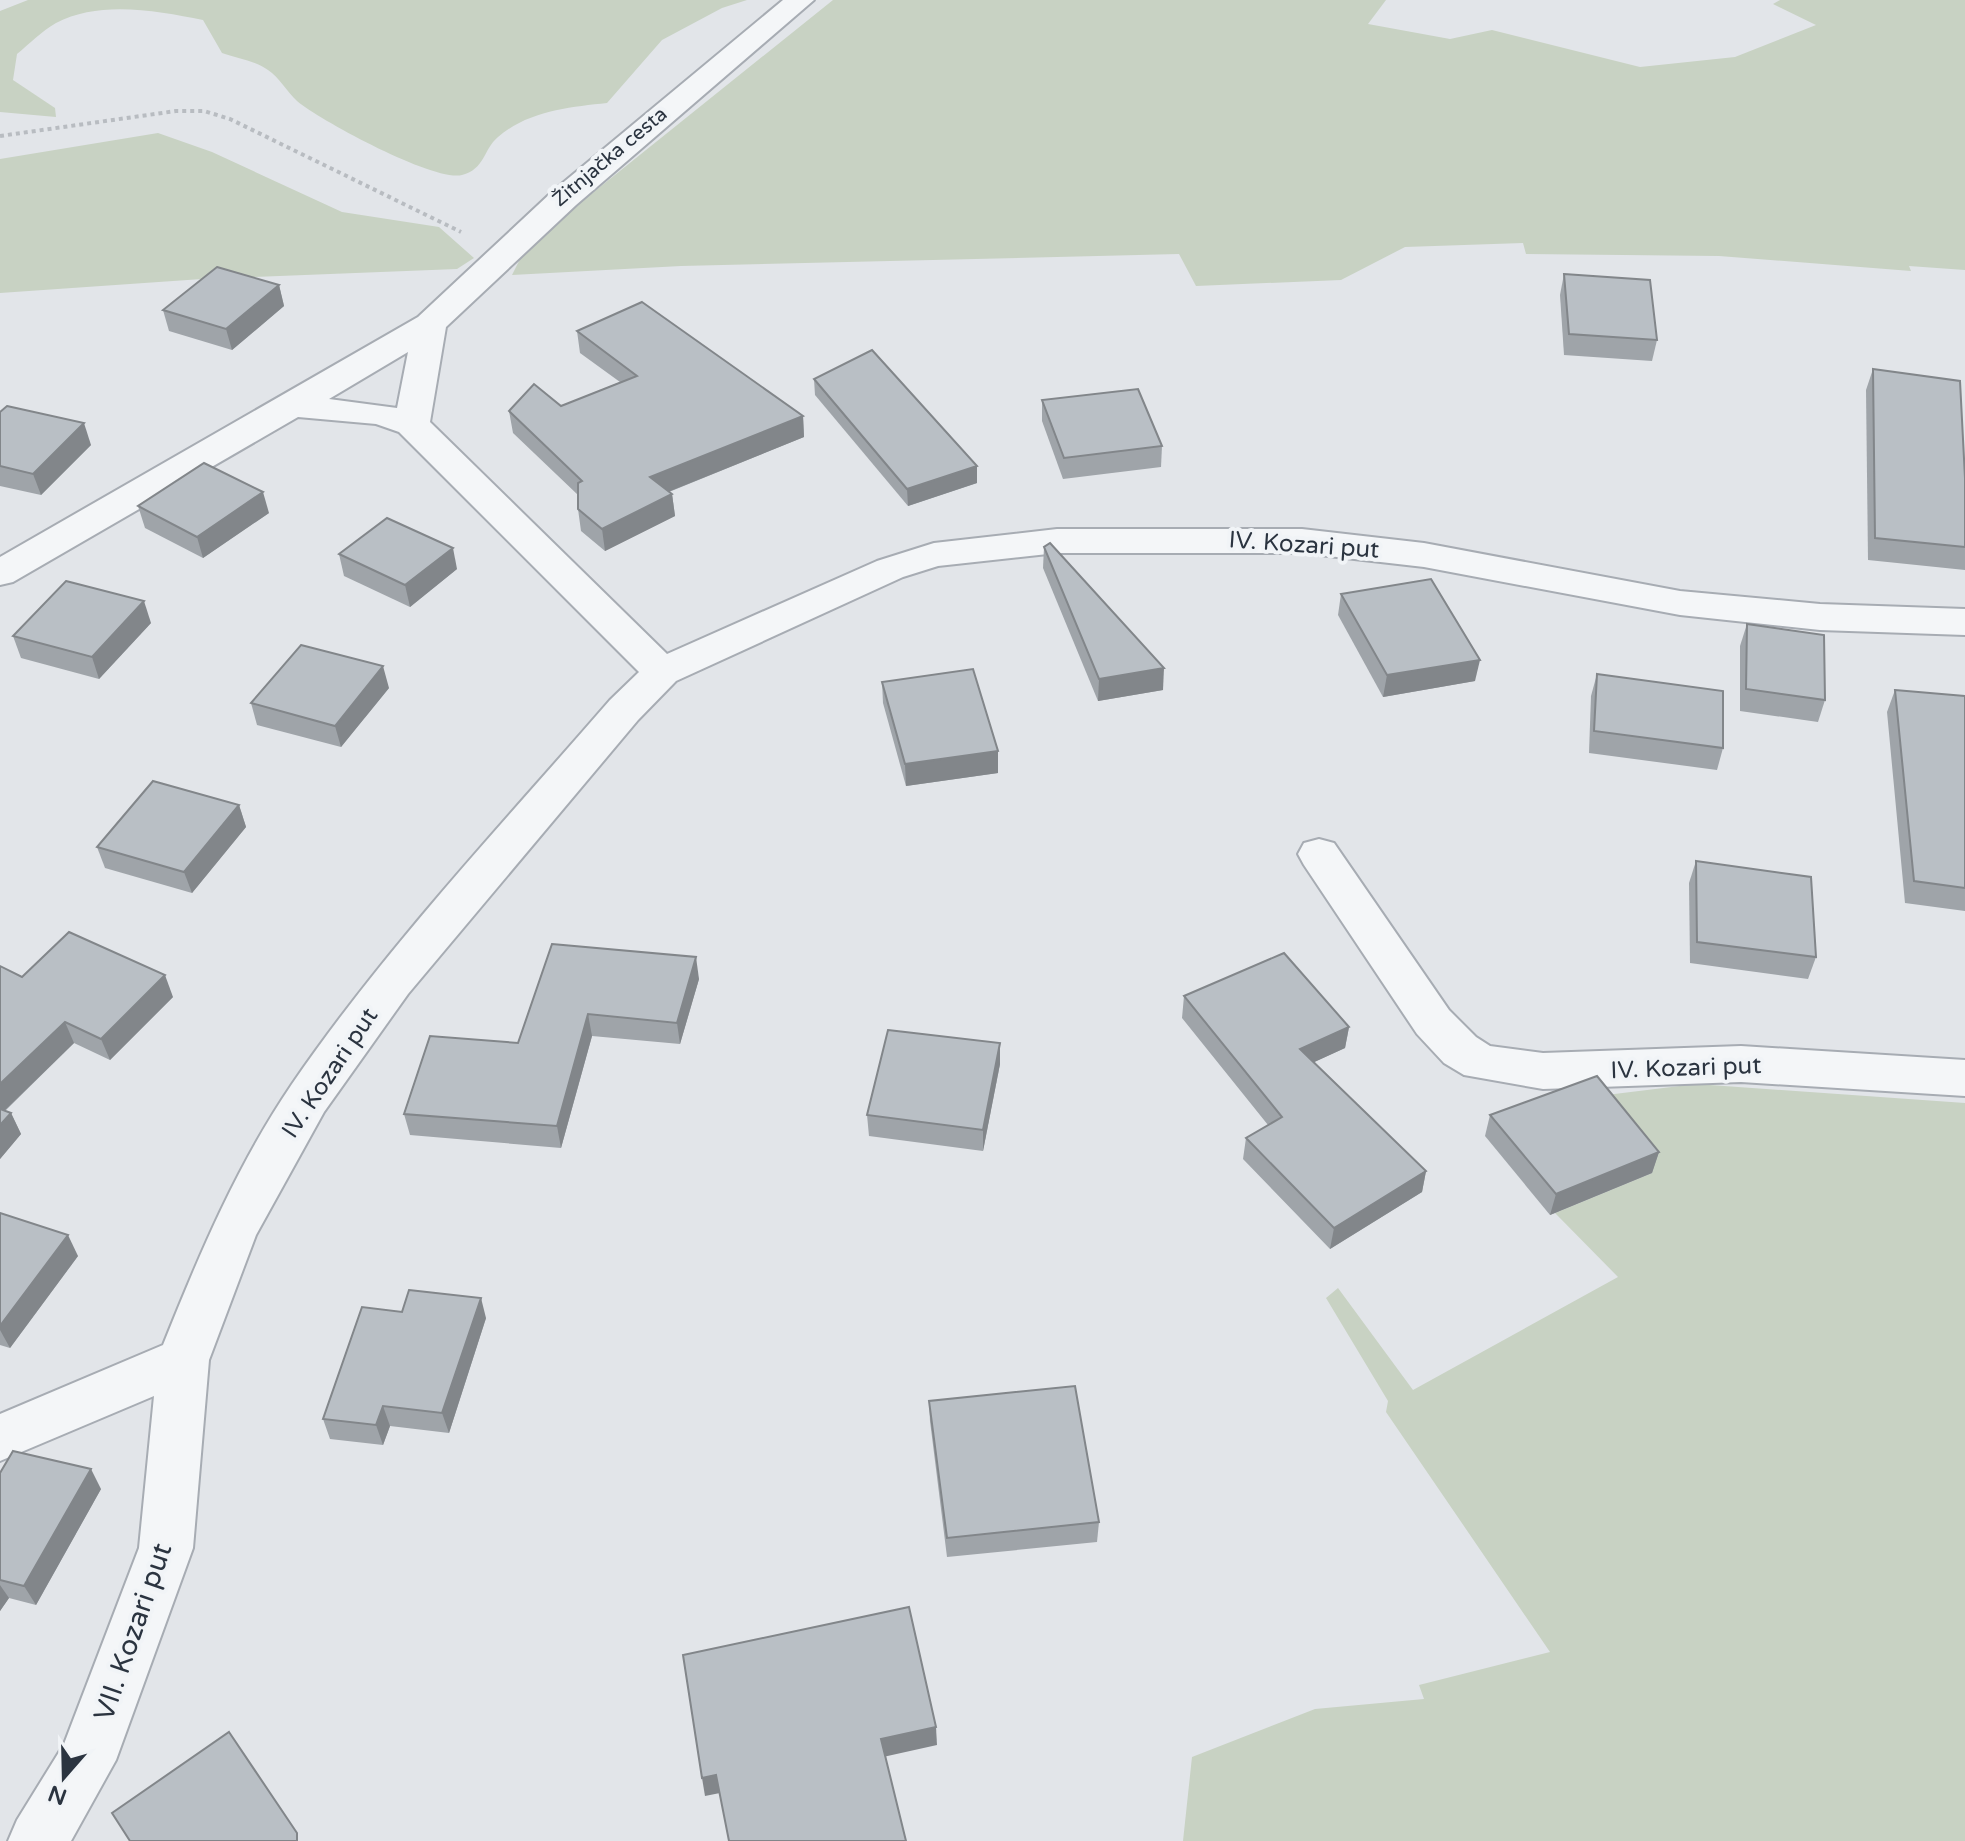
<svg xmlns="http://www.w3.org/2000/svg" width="1965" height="1841" viewBox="0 0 1965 1841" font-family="'Varela Round',sans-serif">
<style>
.green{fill:#c8d2c3}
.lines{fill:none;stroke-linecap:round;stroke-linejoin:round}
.minor-casing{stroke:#a7acb3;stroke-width:4}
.path{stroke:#b8bcc1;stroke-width:4;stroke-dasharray:4 4;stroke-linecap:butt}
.minor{fill:#f4f6f8;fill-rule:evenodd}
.wall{fill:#9fa4a9}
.shaded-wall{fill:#82868a}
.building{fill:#b9bfc5;stroke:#82868a;stroke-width:2}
.labels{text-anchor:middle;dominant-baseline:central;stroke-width:8;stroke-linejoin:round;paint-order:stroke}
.far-street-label{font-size:20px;fill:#2b3440;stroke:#f1f4f7}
.street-label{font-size:24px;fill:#2b3440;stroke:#f1f4f7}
.near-street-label{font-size:28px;fill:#2b3440;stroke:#f1f4f7}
</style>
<rect width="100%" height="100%" fill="#e2e5e9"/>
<g class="green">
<path d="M28 0H747L722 8 662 40 607 103C570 107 528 111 498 137 483 150 485 169 462 175 434 182 321 121 297 101 287 92 279 77 268 70 256 61 236 58 222 53L203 20C157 11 100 0 56 23 42 31 29 44 17 54L13 80 55 108 56 117 0 112V11Z"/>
<polygon points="833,0 1386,0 1368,24 1450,39 1492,30 1640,67 1735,57 1816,25 1773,4 1780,0 1965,0 1965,270 1909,266 1911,271 1719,256 1526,254 1523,243 1405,247 1341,280 1196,286 1179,254 681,266 512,275 521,257 580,203"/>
<polygon points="158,133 212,152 342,212 439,227 474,258 457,269 202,279 0,293 0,159"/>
<polygon points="1696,1084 1965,1103 1965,1841 1183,1841 1192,1757 1315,1709 1424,1699 1419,1685 1550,1652 1386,1412 1388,1401 1326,1298 1338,1288 1413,1390 1618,1277 1555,1213 1652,1173 1590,1097"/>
</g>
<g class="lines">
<g class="minor-casing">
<g id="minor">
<path d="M783 0H814L576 205 446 327 430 422 667 654 877 561 934 543 1057 529H1302L1424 543 1680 591 1820 604 1965 609V635L1820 630 1680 615 1424 567 1302 553H1057L938 566 903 577 676 681 638 720 408 994 324 1112 256 1235 209 1360 193 1548 116 1760 71 1841H8L17 1820 64 1744 139 1548 154 1396 0 1461V1414L163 1345C199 1255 237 1165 292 1084 386 947 501 826 610 700L639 672 399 432 376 424 298 417 13 582 0 585V557L418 317 553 191ZM408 352 397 408 329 399Z"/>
<polygon points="1319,839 1334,843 1449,1010 1476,1037 1490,1046 1543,1053 1741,1046 1965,1060 1965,1096 1741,1082 1543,1089 1464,1075 1444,1063 1417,1034 1304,865 1298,854 1304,843"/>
</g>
</g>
<polyline class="path" points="0,136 176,111 204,111 230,119 461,232"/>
<use href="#minor" class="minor"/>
</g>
<g class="wall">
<polygon points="1564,274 1657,340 1652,361 1564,355 1560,295"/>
<polygon points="279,285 284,306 232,350 169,331 163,310"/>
<polygon points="577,331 803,416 804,437 669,492 672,494 675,516 605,551 581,531 578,509 578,495 513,433 509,411 561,406 620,382 580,353"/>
<polygon points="1873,369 1965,478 1965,570 1868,560 1866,390"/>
<polygon points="814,379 977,466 977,483 908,506 815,395"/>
<polygon points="1042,400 1162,446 1161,467 1063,479 1042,421"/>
<polygon points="0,412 91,445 41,495 0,486"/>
<polygon points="138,506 269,513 203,558 145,528"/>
<polygon points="1044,547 1163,690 1098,701 1043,568"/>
<polygon points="339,554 457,569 410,607 344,576"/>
<polygon points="1341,594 1475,681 1383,697 1338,615"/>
<polygon points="151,623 99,679 21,658 13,636"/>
<polygon points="1747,624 1825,700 1818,722 1740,711 1740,646"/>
<polygon points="1597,674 1723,748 1717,770 1589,753 1591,696"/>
<polygon points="882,682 998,751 998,773 906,786 883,703"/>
<polygon points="389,688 341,747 257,725 251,703"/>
<polygon points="1895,690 1965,696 1965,911 1905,903 1887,712"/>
<polygon points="239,805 246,827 192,893 105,868 97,847"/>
<polygon points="1696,861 1816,957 1808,979 1690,963 1689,883"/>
<polygon points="552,944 699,979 680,1044 592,1036 561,1148 410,1135 404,1114 518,1043"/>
<polygon points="0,966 22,977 173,997 110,1060 74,1043 5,1111 11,1113 21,1134 0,1159"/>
<polygon points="1184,996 1349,1027 1345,1048 1314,1062 1426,1171 1422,1192 1330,1249 1243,1159 1246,1138 1268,1125 1182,1018"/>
<polygon points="1000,1043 1000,1064 983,1151 869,1136 867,1115"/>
<polygon points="1490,1115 1659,1152 1652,1173 1550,1215 1485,1136"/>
<polygon points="0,1213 78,1256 10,1348 0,1345"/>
<polygon points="402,1312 486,1318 449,1433 390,1426 383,1445 330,1439 323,1419"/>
<polygon points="929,1401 1099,1522 1097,1542 947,1557 930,1421"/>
<polygon points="0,1473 101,1489 36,1605 9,1598 0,1611"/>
</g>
<g class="shaded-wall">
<polygon points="279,285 284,306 232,350 226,329"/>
<polygon points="803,416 804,437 653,498 650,477"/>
<polygon points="84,423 91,445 41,495 33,474"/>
<polygon points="977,466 977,483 908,506 907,489"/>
<polygon points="263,492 269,513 203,558 197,537"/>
<polygon points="672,494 675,516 605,551 602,529"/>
<polygon points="453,548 457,569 410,607 405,585"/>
<polygon points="144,601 151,623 99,679 92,657"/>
<polygon points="1480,660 1475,681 1383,697 1387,675"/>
<polygon points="383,666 389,688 341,747 335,726"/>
<polygon points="1164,668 1163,690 1098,701 1099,679"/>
<polygon points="998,751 998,773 906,786 905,764"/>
<polygon points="239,805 246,827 192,893 184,872"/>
<polygon points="696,957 699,979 680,1044 677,1023"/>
<polygon points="165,975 173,997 110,1060 101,1039"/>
<polygon points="588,1014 592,1036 561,1148 557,1126"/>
<polygon points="65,1022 74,1043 0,1115 0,1084"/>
<polygon points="1349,1027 1345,1048 1297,1070 1300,1049"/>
<polygon points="1000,1043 1000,1064 983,1151 983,1130"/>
<polygon points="11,1113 21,1134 0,1159 0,1125"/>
<polygon points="1659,1152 1652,1173 1550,1215 1556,1194"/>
<polygon points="1426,1171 1422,1192 1330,1249 1334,1228"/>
<polygon points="68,1235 78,1256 10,1348 0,1330 0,1326"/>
<polygon points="481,1298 486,1318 449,1433 442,1413"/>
<polygon points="383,1406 390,1426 383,1445 376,1425"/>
<polygon points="91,1469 101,1489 36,1605 24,1586"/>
<polygon points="0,1585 9,1598 0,1611"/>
<polygon points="936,1727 937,1745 883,1757 881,1739"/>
<polygon points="716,1775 720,1793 705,1796 702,1778"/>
</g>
<g class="building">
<polygon points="217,267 279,285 226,329 163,310"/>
<polygon points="1564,274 1650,280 1657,340 1569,334"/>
<polygon points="642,302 803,416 650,477 672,494 602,529 578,509 578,483 582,481 509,411 534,384 561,406 637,376 577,331"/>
<polygon points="872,350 977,466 907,489 814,379"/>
<polygon points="1873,369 1960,381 1965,478 1965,547 1875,538"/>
<polygon points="1138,389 1162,446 1064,458 1042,400"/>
<polygon points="7,406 84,423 33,474 0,466 0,412"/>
<polygon points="204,463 263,492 197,537 138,506"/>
<polygon points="387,518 453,548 405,585 339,554"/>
<polygon points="1050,543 1164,668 1099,679 1044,547"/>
<polygon points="1431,579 1480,660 1387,675 1341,594"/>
<polygon points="66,581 144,601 92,657 13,636"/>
<polygon points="1747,624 1824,635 1825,700 1746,689"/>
<polygon points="301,645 383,666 335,726 251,703"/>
<polygon points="973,669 998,751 905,764 882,682"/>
<polygon points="1597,674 1723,691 1723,748 1594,731"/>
<polygon points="1895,690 1965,696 1965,888 1914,881"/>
<polygon points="153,781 239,805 184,872 97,847"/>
<polygon points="1696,861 1811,877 1816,957 1697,942"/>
<polygon points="69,932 165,975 101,1039 65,1022 0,1084 0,966 22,977"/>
<polygon points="552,944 696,957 677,1023 588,1014 557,1126 404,1114 430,1036 518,1043"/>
<polygon points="1284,953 1349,1027 1300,1049 1426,1171 1334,1228 1246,1138 1282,1117 1184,996"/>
<polygon points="888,1030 1000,1043 983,1130 867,1115"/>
<polygon points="1597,1076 1659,1152 1556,1194 1490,1115"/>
<polygon points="0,1109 11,1113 0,1125"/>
<polygon points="0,1213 68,1235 0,1326"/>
<polygon points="409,1290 481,1298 442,1413 383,1406 376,1425 323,1419 362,1307 402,1312"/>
<polygon points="1075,1386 1099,1522 947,1538 929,1401"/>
<polygon points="13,1451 91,1469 24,1586 0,1580 0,1473"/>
<polygon points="909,1607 936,1727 881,1739 906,1841 729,1841 716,1775 702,1778 683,1655"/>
<polygon points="229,1732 297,1833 297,1841 130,1841 112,1813"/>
</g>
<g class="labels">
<g class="far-street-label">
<text transform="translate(610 157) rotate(-40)">Žitnjačka cesta</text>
</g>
<g class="street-label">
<text transform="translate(1304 545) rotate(4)">IV. Kozari put</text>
<text transform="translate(1686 1068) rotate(-2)">IV. Kozari put</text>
<text transform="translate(330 1073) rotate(-56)">IV. Kozari put</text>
</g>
<g class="near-street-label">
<text transform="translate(133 1632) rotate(-71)">VII. Kozari put</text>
</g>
</g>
<g transform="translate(64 1777) rotate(200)" stroke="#f1f4f7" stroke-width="6" paint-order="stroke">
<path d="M0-6L14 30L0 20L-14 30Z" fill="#2b3440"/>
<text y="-12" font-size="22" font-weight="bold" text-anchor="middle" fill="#2b3440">N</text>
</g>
</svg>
